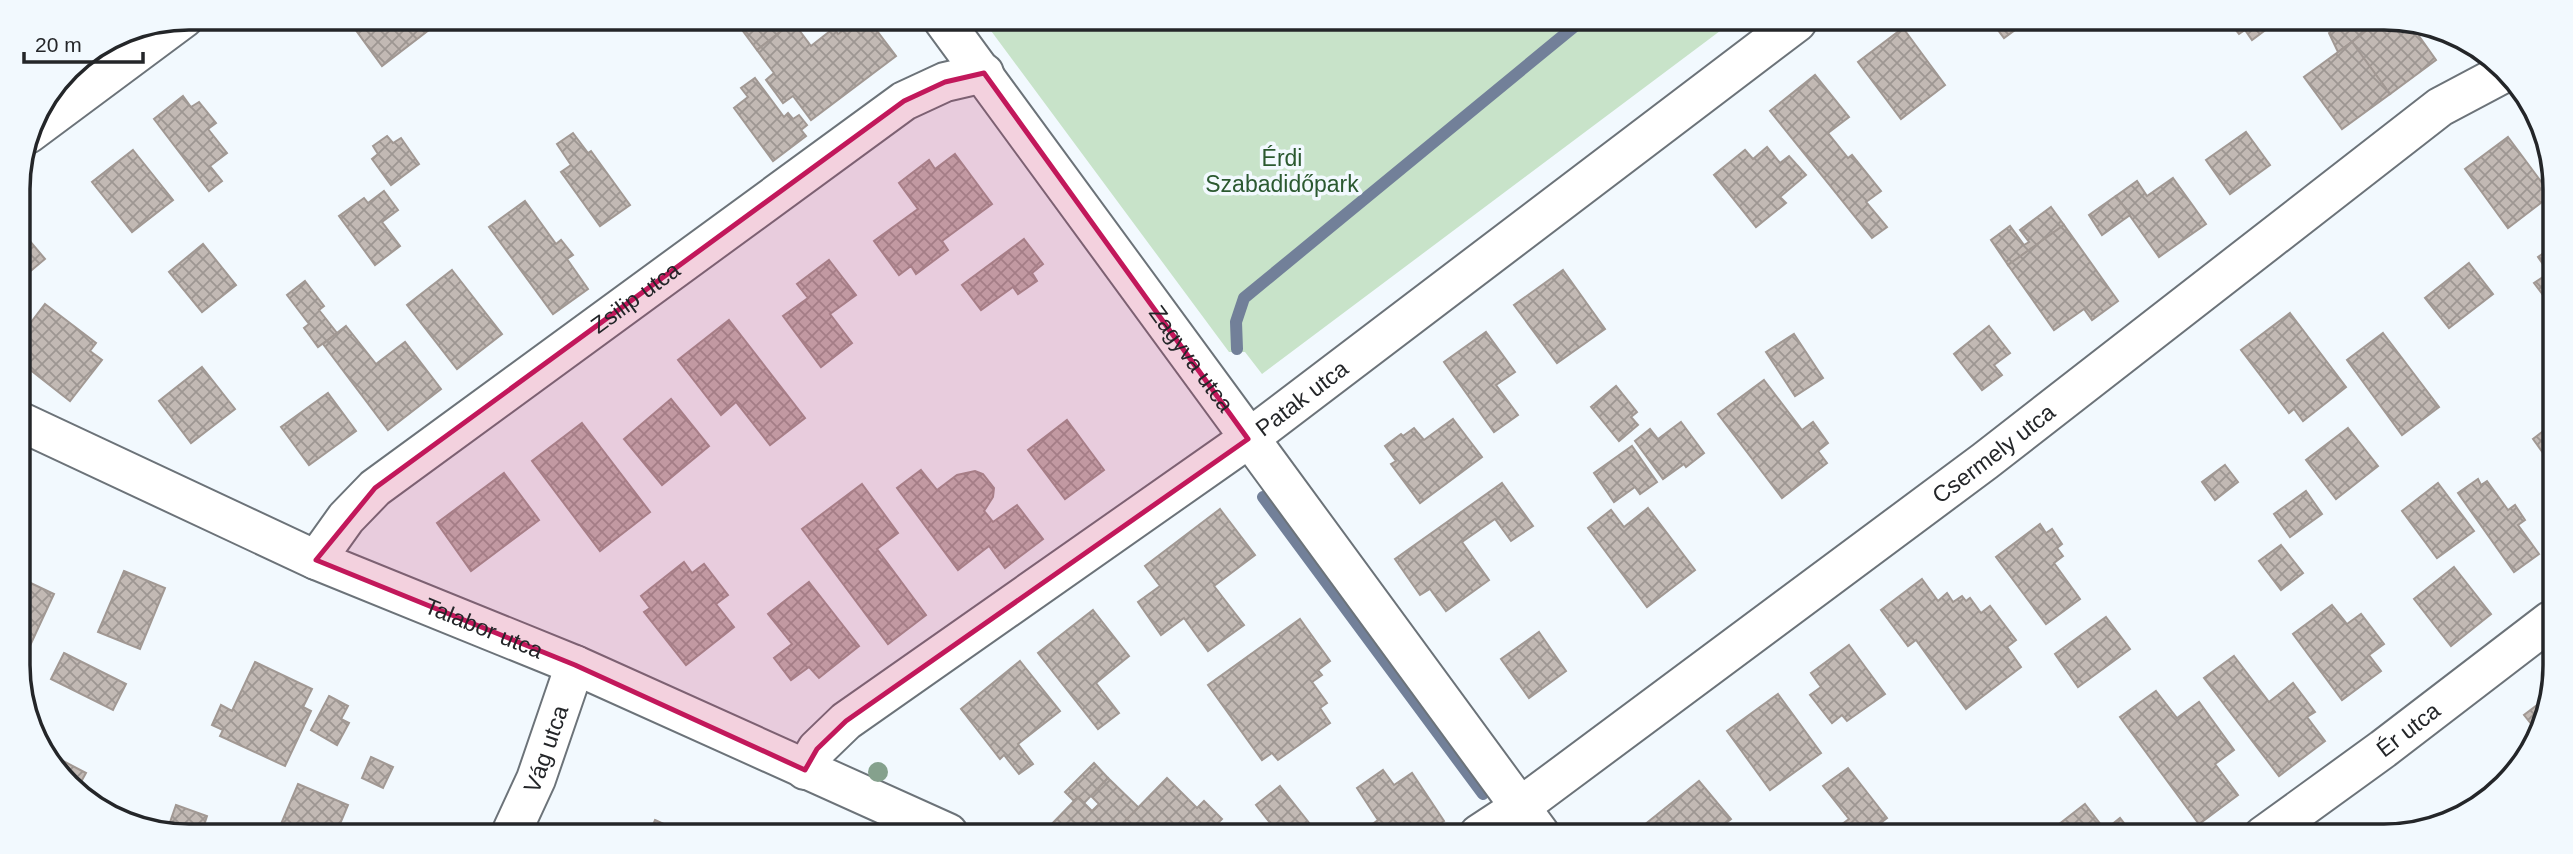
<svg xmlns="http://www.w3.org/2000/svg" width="2573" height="854" viewBox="0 0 2573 854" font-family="Helvetica,sans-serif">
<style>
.green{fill:#c8e3c9}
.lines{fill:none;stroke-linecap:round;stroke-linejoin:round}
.stream{stroke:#728099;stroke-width:12}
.building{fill:url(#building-cross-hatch);stroke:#a19893;stroke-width:2}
.street-casing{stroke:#6c7379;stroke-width:42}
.street{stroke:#fff;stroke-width:38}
.tree{fill:#85a18d}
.marked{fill:#c2185b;fill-opacity:0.2;stroke:#c2185b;stroke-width:5;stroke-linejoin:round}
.labels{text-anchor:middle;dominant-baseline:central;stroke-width:7;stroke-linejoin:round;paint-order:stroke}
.park-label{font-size:23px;fill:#2b5930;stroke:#f2f9fe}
.street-label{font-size:23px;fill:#242629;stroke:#f2f9fe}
.rim{fill:none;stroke:#242629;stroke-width:3.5}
</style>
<defs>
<pattern id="building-cross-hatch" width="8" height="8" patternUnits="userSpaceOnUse" patternTransform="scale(1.75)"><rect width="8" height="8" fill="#c2b9b4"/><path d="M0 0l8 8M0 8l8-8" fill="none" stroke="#9d9692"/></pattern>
</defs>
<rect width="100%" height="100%" fill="#f2f9fe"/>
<polygon class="green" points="983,20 1732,22 1262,374 1245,352 1229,352"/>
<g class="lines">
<g class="stream">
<polyline points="1237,349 1236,322 1244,298 1581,21"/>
<polyline points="1263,497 1483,794"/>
</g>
</g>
<g class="building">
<polygon points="347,18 428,18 434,26 382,66"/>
<polygon points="734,19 797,19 757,50"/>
<polygon points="858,19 868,19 896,56 811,120 793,96 783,103 766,80 774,73 757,50 793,22 811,46 834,28 838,34"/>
<polygon points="1992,22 2026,22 2004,38"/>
<polygon points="2230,23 2268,23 2271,26 2252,40 2245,30 2239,34"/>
<polygon points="2331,23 2371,23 2373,26 2338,52 2329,33 2335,29"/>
<polygon points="2376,23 2418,23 2424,32 2419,36 2436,60 2390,94 2352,42"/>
<polygon points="1903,28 1945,85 1901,119 1858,62"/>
<polygon points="2352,42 2390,94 2342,129 2304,77"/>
<polygon points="1815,75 1849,117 1828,133 1848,158 1852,155 1881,191 1866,202 1887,227 1872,238 1770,111"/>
<polygon points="755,78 784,117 788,113 793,119 799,115 807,125 801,130 806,136 773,161 734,108 748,97 741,88"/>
<polygon points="183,96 191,107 199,102 216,123 208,129 227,153 210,166 222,181 209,191 154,119"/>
<polygon points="2246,132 2270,165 2230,194 2206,160"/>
<polygon points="573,133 588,153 591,151 630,205 600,226 561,172 571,165 557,144"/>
<polygon points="387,136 393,143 401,138 419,164 391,185 372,159 378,154 373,146"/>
<polygon points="2508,137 2551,195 2508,228 2465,169"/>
<polygon points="1767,147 1780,163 1789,156 1806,175 1780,197 1786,203 1756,227 1714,175 1745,150 1753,159"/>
<polygon points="133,150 173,200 132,232 92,182"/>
<polygon points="955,154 992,204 942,241 948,250 916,274 911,266 899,275 874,241 918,209 899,183 929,160 935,169"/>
<polygon points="2173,178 2206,224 2159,257 2116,196 2137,181 2147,196"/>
<polygon points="384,191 398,210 382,222 400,246 375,265 339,216 364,198 368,203"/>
<polygon points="2116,196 2130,215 2102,235 2089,215"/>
<polygon points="525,201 556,244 561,240 573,255 567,259 588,289 553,314 489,227"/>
<polygon points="2051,207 2064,225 2008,265 1991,240 2010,226 2024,245 2029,242 2020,230"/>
<polygon points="2064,225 2118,301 2092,320 2084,309 2054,330 2008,265"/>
<polygon points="18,227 45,259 21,279 18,277"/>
<polygon points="1024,239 1043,264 1032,273 1037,281 1018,294 1013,287 981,310 962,285"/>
<polygon points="203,244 236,285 202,312 169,272"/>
<polygon points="2552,247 2552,307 2534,283 2549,273 2538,257"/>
<polygon points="829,260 856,295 830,314 852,343 821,367 783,316 808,298 797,284"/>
<polygon points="2469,263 2493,294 2449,328 2425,298"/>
<polygon points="452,270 502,334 457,369 407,305"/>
<polygon points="1563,270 1605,329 1557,363 1514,305"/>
<polygon points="305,281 324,306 319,310 337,333 318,347 304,328 309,324 287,295"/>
<polygon points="45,304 96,343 90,351 102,360 70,401 19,361 19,338"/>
<polygon points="2290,313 2346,387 2303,421 2294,409 2289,413 2241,350"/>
<polygon points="729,320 805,418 770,445 736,402 721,415 678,360"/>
<polygon points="346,326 376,364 405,342 441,389 388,430 323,344"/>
<polygon points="1989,326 2010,353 1994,365 2002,375 1982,390 1954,354"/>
<polygon points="1486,332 1515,372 1496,385 1518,415 1494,432 1444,362"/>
<polygon points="2383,333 2439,407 2402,435 2347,360"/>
<polygon points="1794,334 1823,378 1795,396 1766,352"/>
<polygon points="202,367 235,409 191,443 159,401"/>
<polygon points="1764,380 1802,430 1813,422 1828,443 1818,451 1827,463 1782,498 1718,414"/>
<polygon points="1616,386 1637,412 1631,417 1638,425 1619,441 1591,407"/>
<polygon points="328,393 356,431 309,465 281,427"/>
<polygon points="671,399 709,446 662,485 624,439"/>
<polygon points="1453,419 1482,457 1420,503 1391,464 1396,461 1385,446 1401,434 1403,436 1414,428 1424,440"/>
<polygon points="1067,420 1104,470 1065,499 1028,450"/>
<polygon points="1681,422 1704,453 1686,467 1684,464 1663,479 1635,441 1650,429 1658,439"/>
<polygon points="582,423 650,512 600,551 532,461"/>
<polygon points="2551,425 2551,464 2533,439"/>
<polygon points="2348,428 2378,466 2336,499 2306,460"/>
<polygon points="1632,446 1657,482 1640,494 1635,487 1614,502 1594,473"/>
<polygon points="2225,465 2238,482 2215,500 2202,482"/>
<polygon points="921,470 937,490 957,475 975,471 983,474 994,488 993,497 984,511 993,522 1017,505 1043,539 1005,568 989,546 958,570 897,488"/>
<polygon points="504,473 539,520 471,571 437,523"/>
<polygon points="2478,479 2481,485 2487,481 2508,510 2515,505 2525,520 2518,525 2539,554 2514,572 2458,493"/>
<polygon points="1502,483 1533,526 1511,541 1495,519 1462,542 1489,580 1446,611 1430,589 1420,595 1395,559"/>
<polygon points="2438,483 2474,531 2437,558 2402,511"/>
<polygon points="862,484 898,533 877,549 926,615 888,644 802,529"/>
<polygon points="2306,491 2322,514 2290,537 2274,514"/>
<polygon points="1648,508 1695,570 1647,607 1588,528 1611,510 1624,527"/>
<polygon points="1220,509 1255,555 1214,586 1244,625 1208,651 1184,618 1161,635 1138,602 1160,586 1145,566"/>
<polygon points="2040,524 2046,533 2052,529 2062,544 2057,548 2063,556 2054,563 2080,599 2046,624 1996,557"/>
<polygon points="2281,545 2303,573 2281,590 2259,561"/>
<polygon points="684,562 692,573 704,564 728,595 716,604 734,627 686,665 644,612 650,608 641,596"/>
<polygon points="2454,567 2491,614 2451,646 2414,599"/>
<polygon points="124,571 165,588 140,649 98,632"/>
<polygon points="20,578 54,594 21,665"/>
<polygon points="1922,579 1938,601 1947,593 1953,602 1962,596 1966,601 1970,598 1981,613 1990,606 2016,640 2007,647 2021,667 1966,709 1916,640 1908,646 1881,610"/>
<polygon points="809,582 859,646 819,678 809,667 791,680 774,658 792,644 768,614"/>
<polygon points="2332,605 2347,624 2361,614 2384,644 2369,655 2381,671 2342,700 2293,634"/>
<polygon points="1093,610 1129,656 1096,683 1119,713 1098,729 1038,653"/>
<polygon points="2106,617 2130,649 2078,687 2055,654"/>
<polygon points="1300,619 1330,661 1318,670 1322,675 1312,682 1327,703 1320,708 1330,723 1278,760 1272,753 1262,760 1208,685"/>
<polygon points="1539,632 1566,671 1529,698 1501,659"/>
<polygon points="1849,645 1885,694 1847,721 1842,715 1832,723 1810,695 1821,687 1811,673"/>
<polygon points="64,653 126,684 113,710 51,679"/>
<polygon points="2234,656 2269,702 2293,683 2315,712 2307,717 2325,741 2279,776 2204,678"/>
<polygon points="1020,661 1060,711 1018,744 1033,764 1019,774 1004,755 1000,759 961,709"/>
<polygon points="255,662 312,689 303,707 311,711 285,766 220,736 223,730 212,725 221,705 232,711"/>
<polygon points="2156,691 2177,718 2199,702 2234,750 2215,764 2238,795 2199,824 2120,717"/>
<polygon points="1778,694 1821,753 1770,790 1727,731"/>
<polygon points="2550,695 2550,710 2533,746 2527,737 2536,730 2524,715"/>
<polygon points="329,696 348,706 341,719 349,723 337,745 311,730"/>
<polygon points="48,753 86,773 77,789 60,778"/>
<polygon points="371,757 393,767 383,788 362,778"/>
<polygon points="1094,763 1108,778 1084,803 1078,797 1074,801 1065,792"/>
<polygon points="1848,768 1887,818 1865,835 1849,835 1841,825 1849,819 1823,786"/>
<polygon points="1383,770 1394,785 1412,773 1444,821 1425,834 1359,834 1378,820 1357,788"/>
<polygon points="1108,778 1139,808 1124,822 1131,828 1125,833 1043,833 1078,797 1092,811 1099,804 1091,796"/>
<polygon points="1167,778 1197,808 1204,801 1222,819 1208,833 1136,833 1124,822"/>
<polygon points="1699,781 1731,819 1712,834 1633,834"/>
<polygon points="298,784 348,805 337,831 278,831"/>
<polygon points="1280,786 1317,833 1278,833 1256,805"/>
<polygon points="2085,804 2105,830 2120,818 2134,836 2045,835"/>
<polygon points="176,805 207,816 202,831 176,831 168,828"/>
<polygon points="655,820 681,832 650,832"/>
</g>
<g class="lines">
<g class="street-casing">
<g id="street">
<path id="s1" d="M943 20 1540 834"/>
<polyline points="28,134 184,18"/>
<path id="s2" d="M19 421 316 560 575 665 948 833"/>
<path id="s3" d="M316 560 346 518 375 488 904 101 945 82 984 73"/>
<path id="s4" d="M805 770 817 749 846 721 1248 439 1797 22"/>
<path id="s5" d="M512 831 536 779 575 665"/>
<path id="s6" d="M1479 834 1520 807 1985 461 2440 107 2506 72"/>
<path id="s7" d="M2263 836 2383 749 2550 621"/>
</g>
</g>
<use href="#street" class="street"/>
</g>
<circle class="tree" cx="878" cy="772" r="10"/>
<path class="marked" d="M984 73 1248 439 846 721 817 749 805 770 575 665 316 560 375 488 904 101 945 82Z"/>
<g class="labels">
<g class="park-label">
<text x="1282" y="158">Érdi<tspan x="1282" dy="26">Szabadidőpark</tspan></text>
</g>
<g class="street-label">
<text stroke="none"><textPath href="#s3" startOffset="416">Zsilip utca</textPath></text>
<text stroke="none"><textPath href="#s1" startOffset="420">Zagyva utca</textPath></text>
<text stroke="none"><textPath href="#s4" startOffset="623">Patak utca</textPath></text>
<text stroke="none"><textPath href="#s6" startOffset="640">Csermely utca</textPath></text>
<text stroke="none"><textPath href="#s2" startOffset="509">Talabor utca</textPath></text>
<text stroke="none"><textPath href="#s7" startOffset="180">Ér utca</textPath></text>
<text stroke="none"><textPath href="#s5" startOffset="89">Vág utca</textPath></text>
</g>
</g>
<path d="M0 0H2573V854H0ZM189 30H2384A159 159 0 0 1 2543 189V665A159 159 0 0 1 2384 824H189A159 159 0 0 1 30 665V189A159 159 0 0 1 189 30Z" fill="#f2f9fe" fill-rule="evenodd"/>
<path class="rim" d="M189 30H2384A159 159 0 0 1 2543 189V665A159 159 0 0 1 2384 824H189A159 159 0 0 1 30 665V189A159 159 0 0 1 189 30Z"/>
<path d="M24 52v10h119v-10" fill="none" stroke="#242629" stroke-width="3.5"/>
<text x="35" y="52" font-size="21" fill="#242629" stroke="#f2f9fe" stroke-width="5" paint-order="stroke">20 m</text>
</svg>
